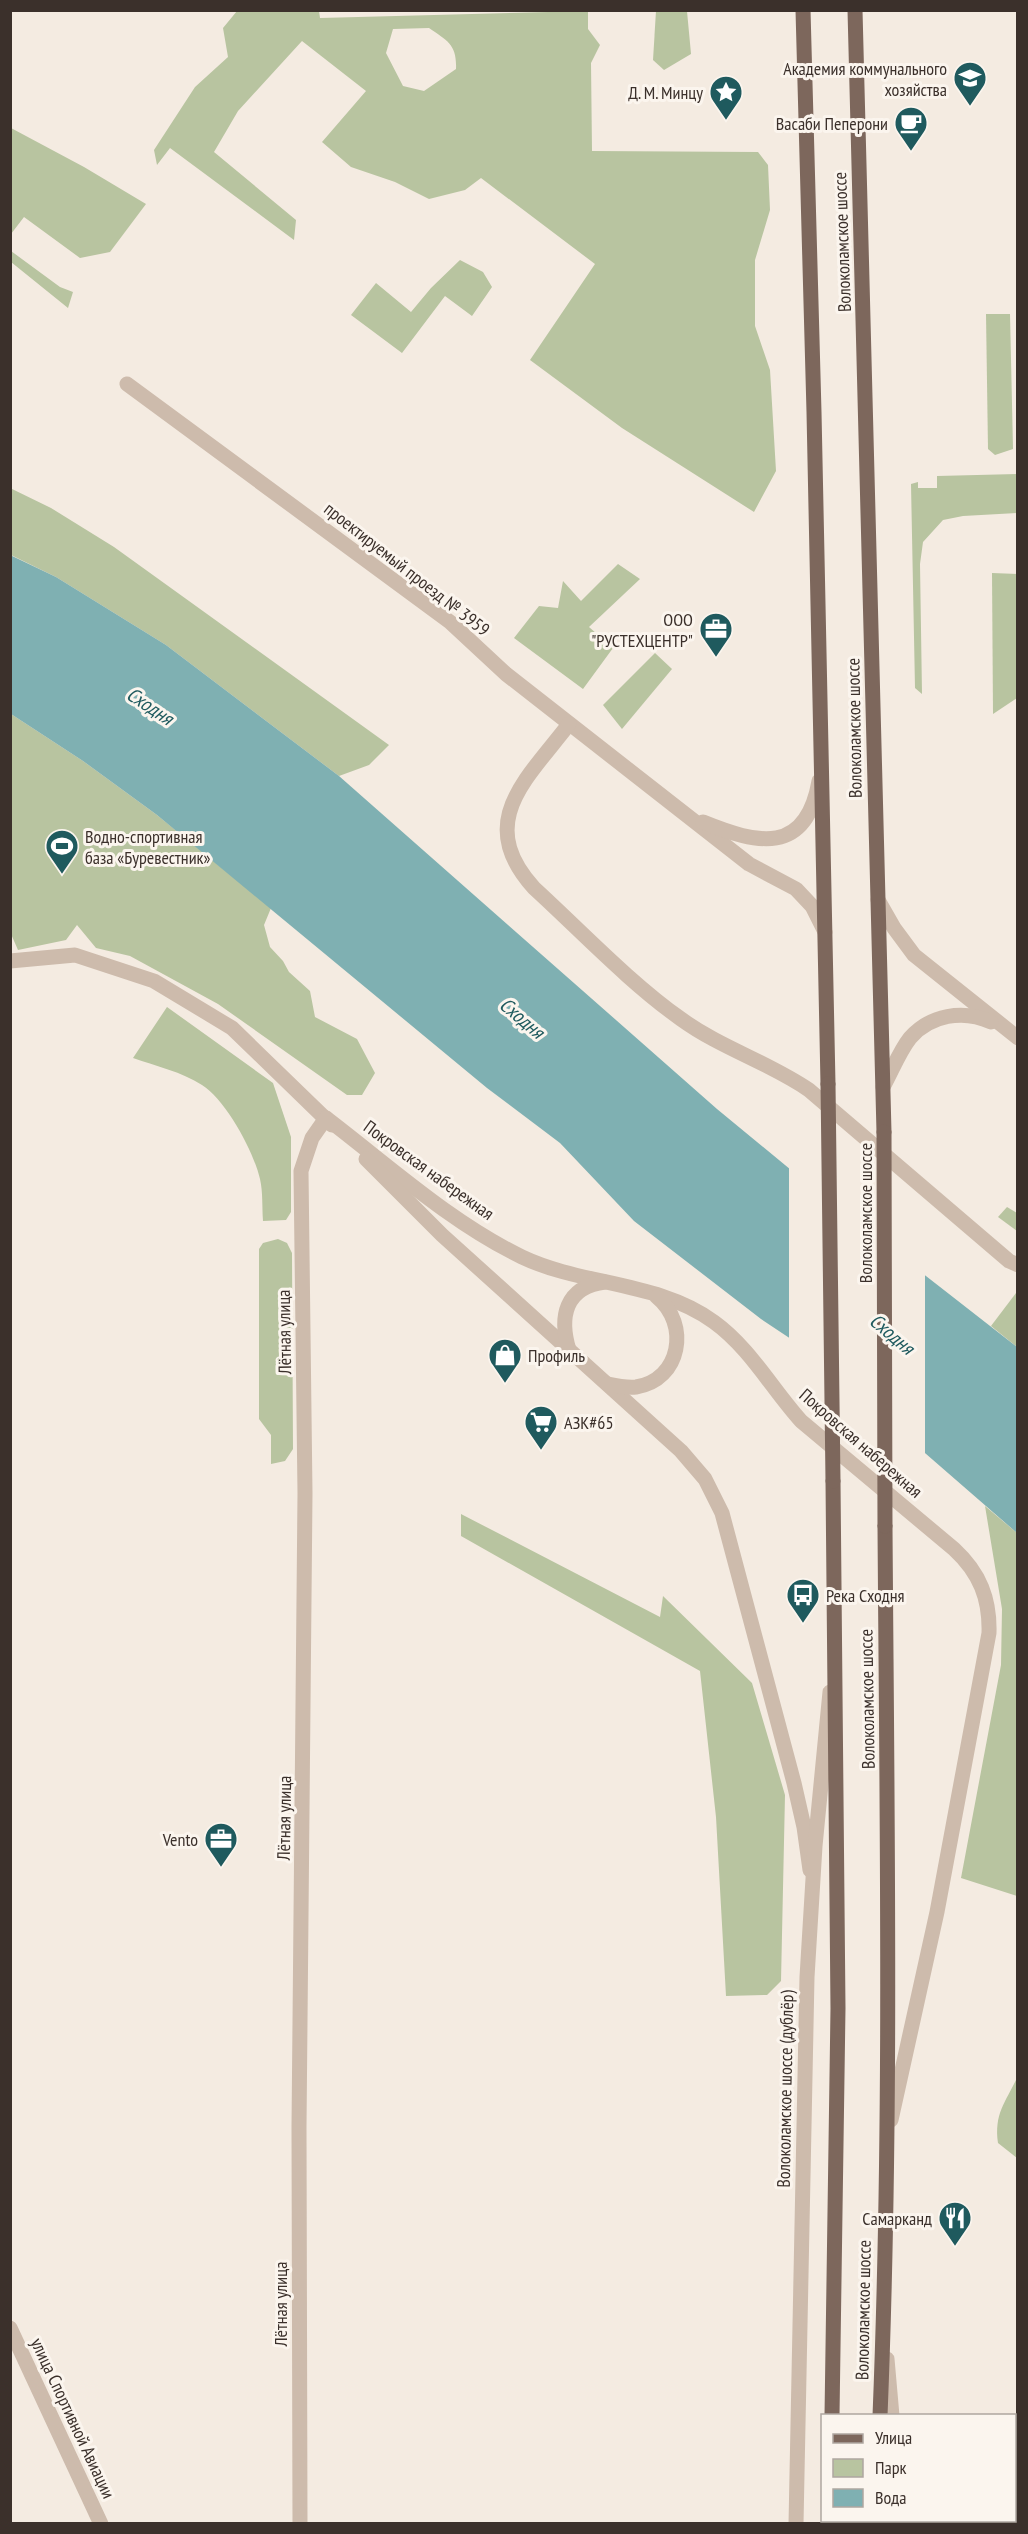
<svg xmlns="http://www.w3.org/2000/svg" width="1028" height="2534" viewBox="0 0 1028 2534" font-family="'PT Sans Narrow',sans-serif">
<style>
.green{fill:#b8c4a0;fill-rule:evenodd}
.water{fill:#7fb0b2}
.pier{fill:#f4ebe1}
.lines{fill:none;stroke-linecap:round;stroke-linejoin:round}
.minor{stroke:#cdbbac;stroke-width:15}
.tertiary{stroke:#cdbbac;stroke-width:15}
.primary{stroke:#7d675c;stroke-width:15}
.primary-bridge{stroke:#7d675c;stroke-width:15}
.labels{text-anchor:middle;dominant-baseline:central;stroke-width:6;stroke-linejoin:round;paint-order:stroke}
.poi-label{font-size:18px;fill:#3b302b;stroke:#fbf5ee;text-anchor:end}
.street-label{font-size:18px;fill:#3b302b;stroke:#fbf5ee}
.water-label{font-size:20px;font-style:italic;fill:#1f5a5e;stroke:#fbf5ee}
</style>
<rect width="100%" height="100%" fill="#f4ebe1"/>
<g class="green">
<path d="M237 11H319L320 18 588 11V29L600 45 591 63 592 151 758 152 768 165 770 210 755 260V326L770 370 776 471 754 512 622 428 530 360 595 264 481 178 465 190 429 199 395 182 351 167 322 142 366 91 302 41 238 111 214 152 296 220 294 240 170 148 157 165 154 150 195 87 228 57 223 28ZM429 28C448 41 457 45 456 69L424 91 403 86 386 53 393 29Z"/>
<polygon points="656,11 687,11 691,54 664,70 653,60"/>
<polygon points="11,128 84,167 146,204 110,252 80,258 24,217 11,234"/>
<polygon points="11,251 60,287 73,292 68,308 11,262"/>
<polygon points="460,260 483,272 492,287 472,316 445,296 402,353 351,315 376,283 411,312 431,288"/>
<polygon points="986,314 1010,314 1013,449 995,455 988,449"/>
<polygon points="1017,474 1017,513 963,516 943,520 923,542 920,564 922,694 915,688 911,484 918,482 918,488 937,488 937,476"/>
<polygon points="10,488 51,508 114,547 389,745 369,765 339,776 166,645 56,577 11,555"/>
<polygon points="618,564 640,579 589,627 613,648 583,689 514,638 539,606 558,608 563,581 581,601"/>
<polygon points="992,573 1018,574 1017,698 993,714"/>
<polygon points="655,653 672,669 622,729 603,705"/>
<polygon points="11,714 83,761 157,815 271,908 264,925 270,947 283,961 289,972 310,991 315,1017 357,1039 375,1073 362,1095 347,1095 218,1004 130,956 96,948 77,925 66,940 18,950 11,934"/>
<path d="M167 1007 273 1083 291 1137V1212L286 1220 263 1221C262 1207 263 1192 260 1179 254 1152 226 1100 202 1085 182 1072 156 1066 133 1058Z"/>
<polygon points="1007,1207 1017,1213 1017,1231 998,1217"/>
<polygon points="278,1239 287,1243 292,1253 293,1449 285,1461 271,1464 271,1435 259,1419 259,1249 263,1243"/>
<polygon points="1016,1293 1017,1293 1017,1347 991,1326"/>
<polygon points="985,1506 1017,1533 1017,1896 961,1878 1001,1665 1002,1609"/>
<polygon points="461,1514 660,1617 663,1596 752,1683 785,1795 781,1981 767,1995 726,1996 716,1817 700,1671 461,1536"/>
<path d="M1017 2078V2158L998 2143C994 2114 1005 2103 1017 2078Z"/>
</g>
<polygon class="water" points="10,555 56,577 166,645 339,776 717,1109 808,1184 1017,1347 1017,1533 803,1347 761,1319 634,1221 560,1143 487,1088 157,815 83,761 11,714"/>
<polygon class="pier" points="789,1164 925,1272 925,1458 789,1342"/>
<g class="lines">
<g class="minor">
<polyline points="127,384 450,622 506,674 749,864 796,889 812,906 825,932"/>
<path d="M569 724C527 779 474 822 534 888 581 931 630 983 681 1019 721 1048 768 1062 809 1090L1009 1261 1018 1265"/>
<path d="M703 822C757 844 806 856 819 781"/>
<polyline points="878,900 894,928 914,955 1018,1038"/>
<polyline points="10,961 75,955 154,981 232,1028 332,1125"/>
<path d="M883 1087C892 1071 899 1052 910 1038 930 1015 963 1009 991 1022"/>
<path d="M326 1118C389 1166 450 1222 522 1257 583 1286 658 1281 714 1322 750 1348 772 1389 801 1421L954 1549C980 1573 990 1599 989 1633L937 1912 891 2120"/>
<polyline points="366,1159 442,1235 681,1451 705,1479 722,1513 794,1783 804,1827 810,1870"/>
<path d="M569 1350C559 1317 565 1287 605 1282"/>
<path d="M608 1384C617 1386 626 1388 636 1387 681 1380 690 1324 657 1297"/>
<polyline points="10,2328 101,2524"/>
<polyline points="1014,2502 1018,2502"/>
<polyline points="300,2524 299,2127 305,1493 301,1171 312,1138 326,1118"/>
<polyline points="905,2524 907,2520"/>
</g>
<g class="tertiary">
<polyline points="887,2359 892,2416"/>
<polyline points="897,2520 897,2524"/>
<polyline points="796,2524 807,1977 815,1846 830,1692"/>
</g>
<g class="primary">
<polyline points="803,10 814,412 828,1084"/>
<polyline points="855,10 884,1132"/>
<polyline points="832,2416 838,2008 833,1481"/>
<path d="M880 2416C892 2119 887 1822 885 1526"/>
<polyline points="830,2524 830,2520"/>
<polyline points="875,2524 876,2520"/>
</g>
<g class="primary-bridge">
<polyline points="828,1084 833,1481"/>
<polyline points="884,1132 885,1526"/>
</g>
</g>
<defs>
<g id="university-pin" transform="scale(1.725)"><path d="M0 17L-7.5 6A9.5 9.5 0 1 1 7.5 6Z" fill="#1f5a5e" stroke="#fbf5ee"/><path d="M0-5L7-2L0 1L-7-2ZM-4 1L0 2.5L4 1V4Q0 6-4 4Z" fill="#fff"/></g>
<g id="sight-pin" transform="scale(1.725)"><path d="M0 17L-7.5 6A9.5 9.5 0 1 1 7.5 6Z" fill="#1f5a5e" stroke="#fbf5ee"/><path d="M0-6L1.8-2.2L6-1.7L2.9 1.2L3.7 5.4L0 3.3L-3.7 5.4L-2.9 1.2L-6-1.7L-1.8-2.2Z" fill="#fff"/></g>
<g id="cafe-pin" transform="scale(1.725)"><path d="M0 17L-7.5 6A9.5 9.5 0 1 1 7.5 6Z" fill="#1f5a5e" stroke="#fbf5ee"/><path d="M-5.5-4.5H6V0H3Q3 3.5 0 3.5H-2.5Q-5.5 3.5-5.5 0ZM3-3.2v2h1.7v-2ZM-6 4.5H4V6H-6Z" fill="#fff"/></g>
<g id="office-pin" transform="scale(1.725)"><path d="M0 17L-7.5 6A9.5 9.5 0 1 1 7.5 6Z" fill="#1f5a5e" stroke="#fbf5ee"/><path d="M-6-3h4V-5.5h4V-3h4V5H-6ZM-1-4.5V-3h2v-1.5ZM-6 0V1H6V0Z" fill="#fff"/></g>
<g id="stadium-pin" transform="scale(1.725)"><path d="M0 17L-7.5 6A9.5 9.5 0 1 1 7.5 6Z" fill="#1f5a5e" stroke="#fbf5ee"/><path d="M0-5a6.5 5 0 1 0 0 10a6.5 5 0 1 0 0-10ZM-3.5-1.8h7v3.6h-7Z" fill="#fff"/></g>
<g id="shop-pin" transform="scale(1.725)"><path d="M0 17L-7.5 6A9.5 9.5 0 1 1 7.5 6Z" fill="#1f5a5e" stroke="#fbf5ee"/><path d="M-5-2.5h2.3a2.7 3.5 0 0 1 5.4 0H5L5.5 6h-11ZM-1.5-2.5h3a1.5 2.3 0 0 0-3 0Z" fill="#fff"/></g>
<g id="supermarket-pin" transform="scale(1.725)"><path d="M0 17L-7.5 6A9.5 9.5 0 1 1 7.5 6Z" fill="#1f5a5e" stroke="#fbf5ee"/><path d="M-6-5.5h2.5l.6 2H6L4.5 2H-2.5L-4.4-4H-6ZM-1.5 3.2a1.3 1.3 0 1 0 .1 0ZM3 3.2a1.3 1.3 0 1 0 .1 0Z" fill="#fff"/></g>
<g id="bus-pin" transform="scale(1.725)"><path d="M0 17L-7.5 6A9.5 9.5 0 1 1 7.5 6Z" fill="#1f5a5e" stroke="#fbf5ee"/><path d="M-5-6H5V4H4V6H2V4H-2V6H-4V4H-5ZM-3.5-4V0h7V-4ZM-3.5 1.2v1.5H-2V1.2ZM2 1.2v1.5H3.5V1.2Z" fill="#fff"/></g>
<g id="restaurant-pin" transform="scale(1.725)"><path d="M0 17L-7.5 6A9.5 9.5 0 1 1 7.5 6Z" fill="#1f5a5e" stroke="#fbf5ee"/><path d="M-5-6h1v4h1v-4h1v4h1v-4h1v5L-1.5 .5V6h-2V.5L-5-1ZM5-6V6H3V1.5H1.5Q1.5-4 5-6Z" fill="#fff"/></g>
</defs>
<g fill-rule="evenodd">
<use href="#university-pin" x="970" y="78"/>
<use href="#sight-pin" x="726" y="92"/>
<use href="#cafe-pin" x="911" y="123"/>
<use href="#office-pin" x="716" y="629"/>
<use href="#stadium-pin" x="62" y="846"/>
<use href="#shop-pin" x="505" y="1355"/>
<use href="#supermarket-pin" x="541" y="1422"/>
<use href="#bus-pin" x="803" y="1595"/>
<use href="#office-pin" x="221" y="1839"/>
<use href="#restaurant-pin" x="955" y="2218"/>
</g>
<g class="labels">
<g class="poi-label">
<text x="947" y="68">Академия коммунального<tspan x="947" dy="21">хозяйства</tspan></text>
<text x="703" y="92">Д. М. Минцу</text>
<text x="888" y="123">Васаби Пеперони</text>
<text x="693" y="619">ООО<tspan x="693" dy="21">"РУСТЕХЦЕНТР"</tspan></text>
<text x="85" y="836" text-anchor="start">Водно-спортивная<tspan x="85" dy="21">база «Буревестник»</tspan></text>
<text x="528" y="1355" text-anchor="start">Профиль</text>
<text x="564" y="1422" text-anchor="start">АЗК#65</text>
<text x="826" y="1595" text-anchor="start">Река Сходня</text>
<text x="198" y="1839">Vento</text>
<text x="932" y="2218">Самарканд</text>
</g>
<g class="street-label">
<text transform="translate(842 242) rotate(-92)">Волоколамское шоссе</text>
<text transform="translate(407 569) rotate(38)">проектируемый проезд № 3959</text>
<text transform="translate(854 728) rotate(-91)">Волоколамское шоссе</text>
<text transform="translate(429 1170) rotate(36)">Покровская набережная</text>
<text transform="translate(865 1213) rotate(-90)">Волоколамское шоссе</text>
<text transform="translate(284 1332) rotate(-91)">Лётная улица</text>
<text transform="translate(861 1443) rotate(41)">Покровская набережная</text>
<text transform="translate(867 1699) rotate(-91)">Волоколамское шоссе</text>
<text transform="translate(284 1818) rotate(-89)">Лётная улица</text>
<text transform="translate(785 2089) rotate(-89)">Волоколамское шоссе (дублёр)</text>
<text transform="translate(280 2304) rotate(-90)">Лётная улица</text>
<text transform="translate(863 2310) rotate(-89)">Волоколамское шоссе</text>
<text transform="translate(73 2418) rotate(65)">улица Спортивной Авиации</text>
</g>
<g class="water-label">
<text transform="translate(150 706) rotate(34)">Сходня</text>
<text transform="translate(522 1018) rotate(40)">Сходня</text>
<text transform="translate(892 1334) rotate(40)">Сходня</text>
</g>
</g>
<rect width="1028" height="2534" fill="none" stroke="#3b302b" stroke-width="24"/>
<rect x="821" y="2414" width="195" height="108" fill="#fbf5ee" stroke="#aea6a0" stroke-width="1.5"/>
<rect x="833" y="2434" width="30" height="9" fill="#7d675c" stroke="#aea6a0" stroke-width="1.5"/>
<text x="875" y="2444" font-size="18" fill="#3b302b">Улица</text>
<rect x="833" y="2459" width="30" height="18" fill="#b8c4a0" stroke="#aea6a0" stroke-width="1.5"/>
<text x="875" y="2474" font-size="18" fill="#3b302b">Парк</text>
<rect x="833" y="2489" width="30" height="18" fill="#7fb0b2" stroke="#aea6a0" stroke-width="1.5"/>
<text x="875" y="2504" font-size="18" fill="#3b302b">Вода</text>
</svg>
